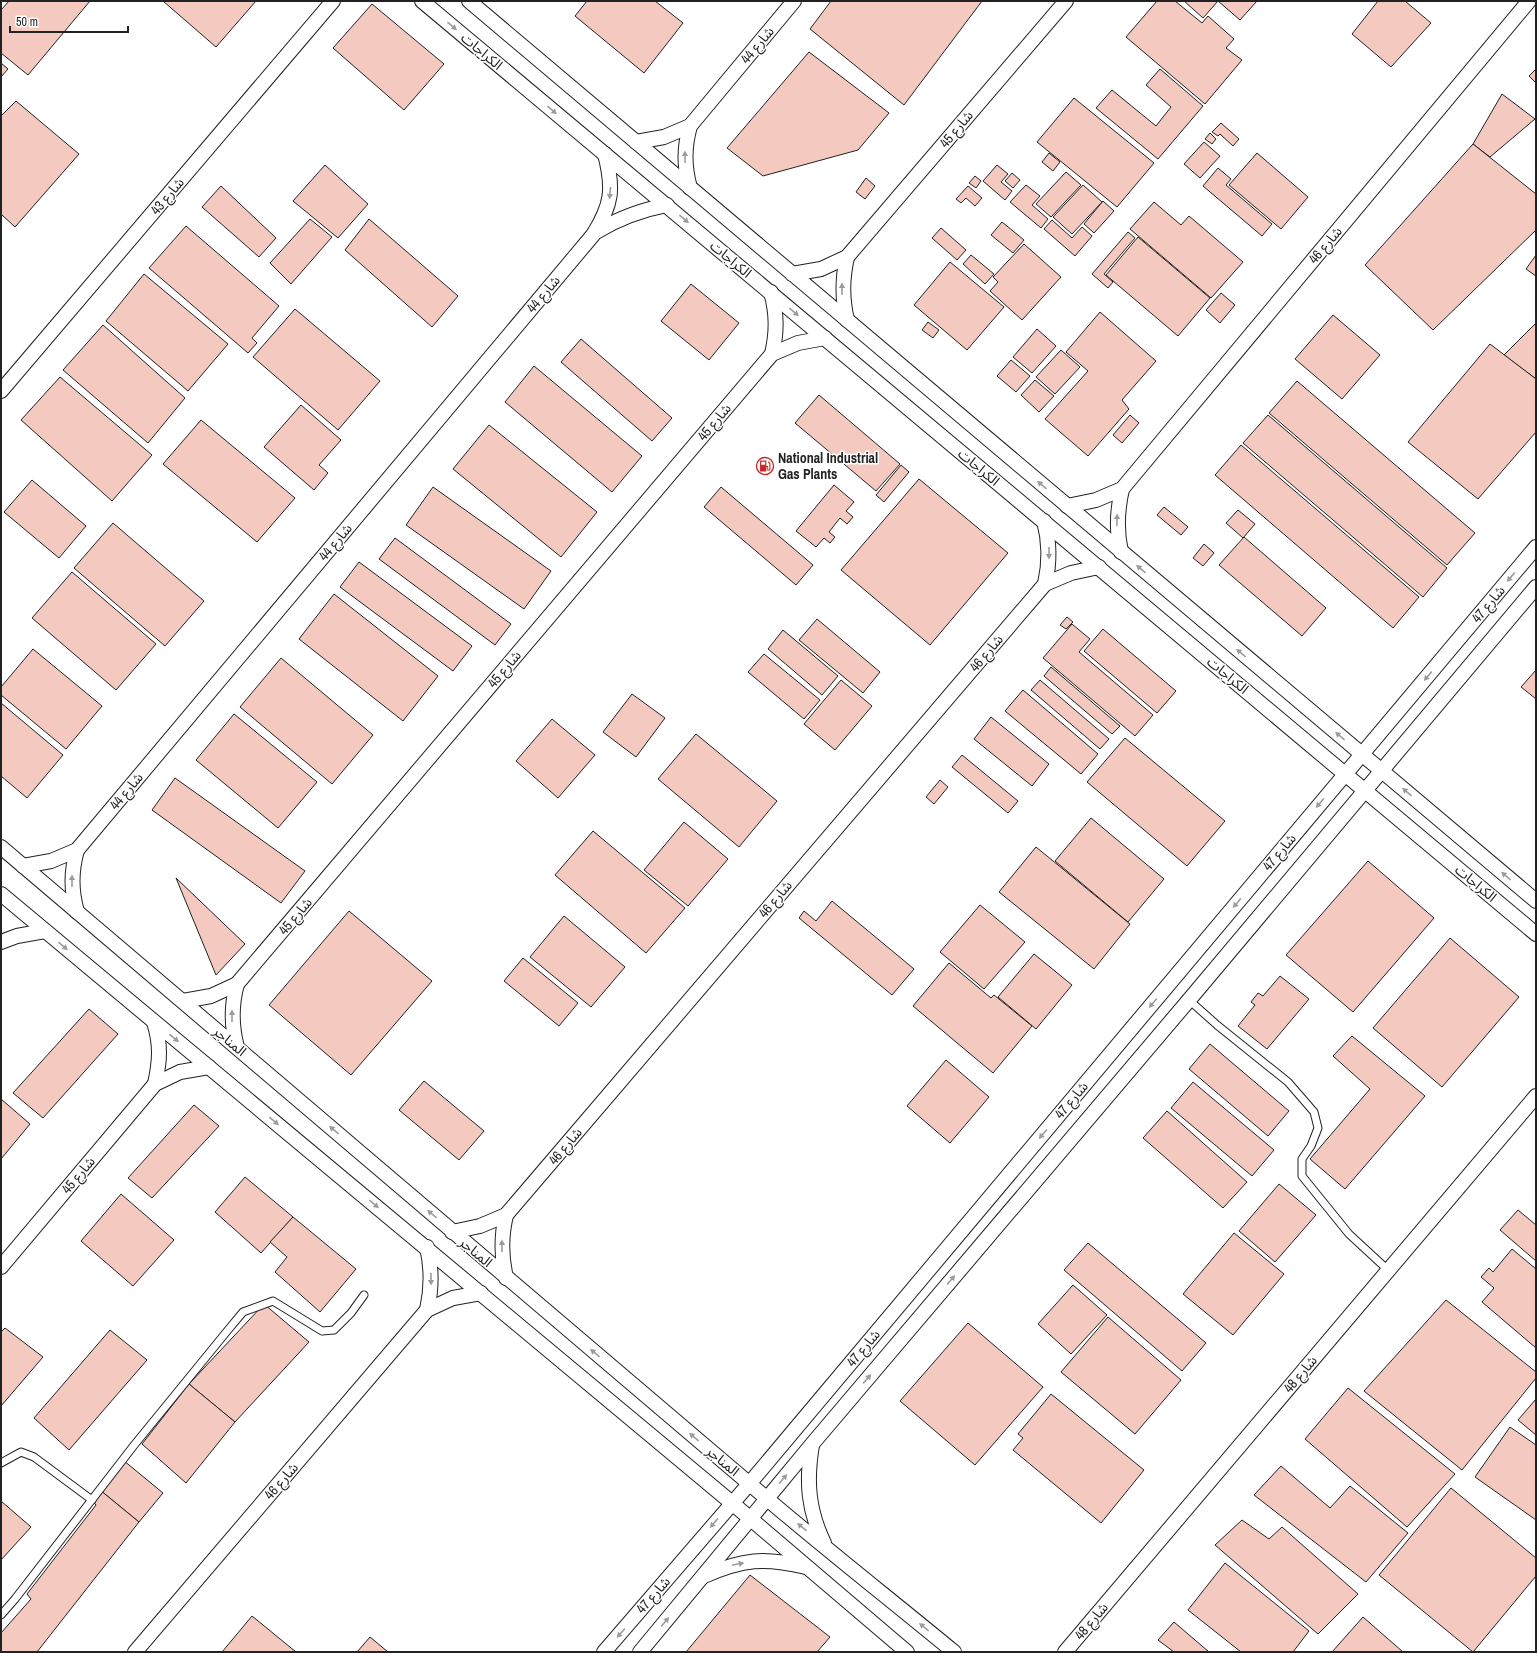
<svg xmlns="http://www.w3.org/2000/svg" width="1537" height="1653" viewBox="0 0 1537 1653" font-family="'Archivo Narrow','Noto Sans Arabic',sans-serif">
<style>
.building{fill:#f3c9c0;stroke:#222}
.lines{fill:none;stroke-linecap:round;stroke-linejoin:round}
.lane-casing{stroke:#222;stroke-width:9}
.street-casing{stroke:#222;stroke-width:16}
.lane{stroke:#fff;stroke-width:7}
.street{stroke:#fff;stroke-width:14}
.oneway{fill:#9c9c9c}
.labels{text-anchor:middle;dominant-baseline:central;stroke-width:3;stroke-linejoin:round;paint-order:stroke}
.street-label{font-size:14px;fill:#222;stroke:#fff}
.poi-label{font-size:14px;font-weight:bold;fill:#222;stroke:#fff;text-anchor:start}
</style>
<rect width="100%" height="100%" fill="#fff"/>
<g class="building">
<polygon points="9,1 90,1 28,75 1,53 1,10"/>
<polygon points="163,1 256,1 216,47"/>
<polygon points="587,1 655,1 683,23 644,73 575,16"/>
<polygon points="831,1 982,1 904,105 810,29"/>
<polygon points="1157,1 1175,1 1202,23 1208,16 1234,39 1226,48 1242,60 1205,104 1126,37"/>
<polygon points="1184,1 1257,1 1240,20 1218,1 1203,18"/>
<polygon points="1378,1 1405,1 1431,23 1391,67 1352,34"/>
<polygon points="372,4 444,64 404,110 333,48"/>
<polygon points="809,52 889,113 858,150 763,176 727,148"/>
<polygon points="1,63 8,69 1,77"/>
<polygon points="1160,69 1203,106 1158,159 1096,108 1112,90 1156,126 1171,107 1146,85"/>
<polygon points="1536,69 1536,83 1529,76"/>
<polygon points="1502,94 1535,119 1490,157 1473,144"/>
<polygon points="1074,98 1154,163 1117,207 1037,142"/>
<polygon points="16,101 79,154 15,227 1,214 1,116"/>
<polygon points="1221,123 1239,139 1233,146 1220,134 1218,136 1212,132"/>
<polygon points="1210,133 1216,139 1212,144 1205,139"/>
<polygon points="1204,142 1220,156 1200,178 1184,164"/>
<polygon points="1473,144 1536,194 1536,230 1433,330 1365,265"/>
<polygon points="1049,153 1060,162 1053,171 1042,162"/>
<polygon points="1257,153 1308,197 1281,229 1229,185"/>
<polygon points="325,165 368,204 338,238 293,201"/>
<polygon points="997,165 1008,174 1001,182 1012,191 1005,200 983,181"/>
<polygon points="1218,168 1231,179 1226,185 1272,224 1262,236 1203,186"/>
<polygon points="1066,172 1081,185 1051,217 1036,204"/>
<polygon points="1012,173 1020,180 1013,188 1005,181"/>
<polygon points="975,176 981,181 976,188 969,183"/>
<polygon points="866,178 875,186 865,199 856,192"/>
<polygon points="1026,185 1040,196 1032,205 1048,219 1041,228 1010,202"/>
<polygon points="1083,185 1102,202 1072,234 1053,217"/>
<polygon points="221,186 276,238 259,257 202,207"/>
<polygon points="968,186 982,198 975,206 966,198 961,203 956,199"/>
<polygon points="1103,201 1114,211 1094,233 1084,224"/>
<polygon points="1154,202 1181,225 1189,216 1243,262 1211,298 1130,229"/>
<polygon points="310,219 332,237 291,284 270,263"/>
<polygon points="369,219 458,296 432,327 345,250"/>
<polygon points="1052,220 1072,238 1082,227 1092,236 1075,256 1044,229"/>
<polygon points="1002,222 1024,240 1013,253 991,235"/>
<polygon points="186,226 279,306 252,338 257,343 248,353 149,268"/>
<polygon points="941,228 966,250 957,260 932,238"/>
<polygon points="1128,232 1135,238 1104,274 1113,282 1108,288 1092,274"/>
<polygon points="1138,237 1210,298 1178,336 1106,275"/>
<polygon points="1024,244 1061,277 1022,320 990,291 998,282 993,277"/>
<polygon points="971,255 994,274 985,284 963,264"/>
<polygon points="1536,255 1536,276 1526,269"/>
<polygon points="950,262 1004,307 967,350 914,305"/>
<polygon points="144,274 228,344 188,391 106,321"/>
<polygon points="691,284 739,323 709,360 661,321"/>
<polygon points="1221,293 1235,305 1220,323 1206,310"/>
<polygon points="295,309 380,381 338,430 253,357"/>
<polygon points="1100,312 1156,361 1122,400 1129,409 1088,456 1045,419 1088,371 1066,352"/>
<polygon points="1333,315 1380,355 1342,399 1295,359"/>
<polygon points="928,322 939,330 933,338 922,330"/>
<polygon points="1536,323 1536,379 1504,355"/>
<polygon points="103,325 185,398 148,443 63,370"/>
<polygon points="1037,329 1056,346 1032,373 1013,357"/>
<polygon points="581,339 672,418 652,441 561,362"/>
<polygon points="1490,344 1536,379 1536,432 1478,499 1408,442"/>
<polygon points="1061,350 1080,367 1055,394 1036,377"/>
<polygon points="1011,360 1030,376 1016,392 997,376"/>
<polygon points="534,366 642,456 612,492 505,402"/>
<polygon points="60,377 152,455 112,501 21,420"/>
<polygon points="1035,380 1054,396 1039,412 1021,395"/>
<polygon points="1297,381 1475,533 1447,565 1269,413"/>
<polygon points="819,395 900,464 876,491 795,423"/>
<polygon points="301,405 341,440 319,465 328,473 314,490 264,447"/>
<polygon points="1130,415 1139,423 1122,443 1113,435"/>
<polygon points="1268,415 1447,568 1423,597 1243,443"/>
<polygon points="201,420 295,498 257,542 163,464"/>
<polygon points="489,425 597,512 561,557 453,469"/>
<polygon points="1241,445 1419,597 1393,628 1215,475"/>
<polygon points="901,465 909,472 884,502 876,495"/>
<polygon points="919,479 1008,553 930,645 841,570"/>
<polygon points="32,480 86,526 59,558 4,512"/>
<polygon points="834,485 854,502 846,511 853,517 847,524 840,518 829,532 835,537 830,543 824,538 816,547 796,531"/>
<polygon points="433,487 551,571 524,609 406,525"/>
<polygon points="721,487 813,565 796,585 704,507"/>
<polygon points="1164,507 1188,527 1181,535 1157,515"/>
<polygon points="1238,510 1255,524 1243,538 1226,523"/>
<polygon points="113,523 204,601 165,646 74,568"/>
<polygon points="1244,537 1326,608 1302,636 1219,565"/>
<polygon points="395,538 511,624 495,645 379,559"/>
<polygon points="1204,544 1214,553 1203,566 1193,558"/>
<polygon points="359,562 472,646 453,671 340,587"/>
<polygon points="72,572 156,644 116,690 32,618"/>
<polygon points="334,594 438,676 403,721 299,639"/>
<polygon points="1067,617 1073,622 1066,629 1060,625"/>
<polygon points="817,619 880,672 863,693 799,640"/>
<polygon points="1072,624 1090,639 1079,652 1153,715 1135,736 1043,658"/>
<polygon points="1103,629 1176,691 1157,713 1084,651"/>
<polygon points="783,630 838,676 822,695 768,649"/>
<polygon points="33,649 102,706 66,749 1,695 1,687"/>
<polygon points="764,654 820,700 804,719 748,672"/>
<polygon points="281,658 373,735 332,784 240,707"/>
<polygon points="1051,667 1120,726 1112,734 1044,676"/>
<polygon points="1536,670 1536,699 1521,687"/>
<polygon points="841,680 872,706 835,750 804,724"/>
<polygon points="1040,680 1109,739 1100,749 1031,690"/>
<polygon points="1023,690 1098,754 1081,774 1005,711"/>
<polygon points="632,694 665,718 636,757 603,732"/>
<polygon points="1,703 63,755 27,798 1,776"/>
<polygon points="234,714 317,782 278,828 196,760"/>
<polygon points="991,717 1049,764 1032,786 974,739"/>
<polygon points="552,719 595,755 558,798 516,761"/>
<polygon points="696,734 777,801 739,847 658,779"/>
<polygon points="1125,738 1225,821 1187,866 1087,782"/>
<polygon points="962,755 1018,801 1008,813 952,767"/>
<polygon points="175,778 305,871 281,903 152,810"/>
<polygon points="940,780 948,787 934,804 926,797"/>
<polygon points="1091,818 1164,879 1128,922 1055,861"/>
<polygon points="684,822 728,859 688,906 644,870"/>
<polygon points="593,831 685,908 646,953 555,875"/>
<polygon points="1036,847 1130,924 1094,969 999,892"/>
<polygon points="1368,861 1434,918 1353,1012 1286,955"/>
<polygon points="176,878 245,944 216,975"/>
<polygon points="832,901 914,969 892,995 799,918 804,911 816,921"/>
<polygon points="980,905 1025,942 984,989 940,952"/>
<polygon points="349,911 432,981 351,1075 269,1005"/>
<polygon points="564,916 625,967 591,1007 530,957"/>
<polygon points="1450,938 1519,997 1442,1087 1373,1028"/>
<polygon points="1034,954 1072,985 1036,1029 998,997"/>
<polygon points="523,958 578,1003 559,1026 504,981"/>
<polygon points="949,963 991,998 994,995 1032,1026 993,1073 913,1006"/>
<polygon points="1280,976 1309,999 1267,1049 1238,1026 1255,1005 1251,1002 1258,993 1263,996"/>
<polygon points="89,1009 118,1034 43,1118 13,1093"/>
<polygon points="1352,1036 1425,1096 1345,1189 1310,1159 1370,1089 1333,1056"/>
<polygon points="1210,1044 1289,1111 1268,1136 1189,1069"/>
<polygon points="946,1060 989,1097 950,1143 907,1106"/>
<polygon points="424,1081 484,1131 459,1160 399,1110"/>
<polygon points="1193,1082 1274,1150 1252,1176 1171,1108"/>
<polygon points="1,1099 30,1124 1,1159"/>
<polygon points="194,1105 219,1126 152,1198 128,1178"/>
<polygon points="1167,1111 1247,1182 1223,1208 1143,1138"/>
<polygon points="245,1177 293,1217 261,1253 215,1212"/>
<polygon points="1279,1184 1316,1215 1275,1262 1239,1231"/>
<polygon points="121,1194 174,1240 133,1286 81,1241"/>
<polygon points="1518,1210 1536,1225 1536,1261 1500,1230"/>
<polygon points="293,1217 356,1269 320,1312 275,1272 287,1257 270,1242"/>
<polygon points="1234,1233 1284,1274 1233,1335 1183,1294"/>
<polygon points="1088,1243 1206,1343 1182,1371 1064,1270"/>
<polygon points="1512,1249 1536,1269 1536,1348 1482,1302 1494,1288 1481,1277 1489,1268 1493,1272"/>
<polygon points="1073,1285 1107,1315 1071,1354 1038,1324"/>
<polygon points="1446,1300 1536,1372 1536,1378 1462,1470 1364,1391"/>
<polygon points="264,1304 309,1342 235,1422 189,1384"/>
<polygon points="1108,1317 1181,1380 1135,1434 1061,1372"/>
<polygon points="968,1323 1043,1387 975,1465 900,1401"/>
<polygon points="5,1328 43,1357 1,1406 1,1332"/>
<polygon points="110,1330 147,1360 69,1450 34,1418"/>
<polygon points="189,1384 235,1422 186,1483 142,1444"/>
<polygon points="1348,1388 1455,1474 1407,1527 1305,1439"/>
<polygon points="1051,1394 1144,1470 1101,1523 1013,1450 1023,1438 1018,1434"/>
<polygon points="1536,1399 1536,1435 1518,1420"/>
<polygon points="1510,1427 1536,1445 1536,1520 1475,1477"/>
<polygon points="123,1460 163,1493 139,1522 100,1490"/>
<polygon points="1281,1466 1330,1508 1350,1486 1408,1533 1366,1582 1254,1495"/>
<polygon points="1451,1488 1536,1558 1536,1576 1473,1652 1379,1575"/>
<polygon points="100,1490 139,1522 37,1652 1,1652 1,1633 31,1599 27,1594 96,1505 92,1500"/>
<polygon points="1,1501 31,1527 1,1560"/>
<polygon points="1242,1520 1269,1539 1282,1527 1358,1594 1318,1634 1215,1545"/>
<polygon points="1225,1563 1309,1631 1293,1652 1241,1652 1188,1610"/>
<polygon points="750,1575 830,1637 817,1652 686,1652"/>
<polygon points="252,1616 296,1652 222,1652"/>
<polygon points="1363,1617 1403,1652 1332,1652"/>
<polygon points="1174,1622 1209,1652 1174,1652 1158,1640"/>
<polygon points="370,1637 388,1652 357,1652"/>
</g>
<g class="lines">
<g class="lane-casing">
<g id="lane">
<polyline points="1189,1000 1217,1025 1288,1082 1314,1112 1318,1128 1311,1146 1302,1159 1302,1176 1349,1234 1388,1270"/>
<polyline points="1,1463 21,1452 34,1457 92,1500"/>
<polyline points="1,1615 15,1599 135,1444 228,1330 243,1312 273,1301 322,1331 334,1330 351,1313 364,1295"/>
</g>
</g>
<g class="street-casing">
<g id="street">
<polyline points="422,1 1536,934"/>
<polyline points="469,1 1536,901"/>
<path d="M690 126C684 148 684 166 690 188"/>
<polyline points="636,142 664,137 690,126 794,1"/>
<path d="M596 232C619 218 641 210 667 205"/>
<polyline points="792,274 821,269 847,257 1066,1"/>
<path d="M771 292C777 314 777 332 772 354"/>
<path d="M847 320C842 298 842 280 847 257"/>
<polyline points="1,391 333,1"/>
<polyline points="1067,506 1096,500 1122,489 1529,1"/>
<path d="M1044 521C1050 543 1050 562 1045 584"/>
<path d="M1121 552C1116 530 1117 511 1122 489"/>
<path d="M1 847C256 1063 510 1281 765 1497 827 1550 891 1600 954 1652"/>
<path d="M77 850C71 872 71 890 77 912"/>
<path d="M23 866 51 861 77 850 593 235C612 205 614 189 605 154"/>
<polyline points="1,894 732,1503 907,1652"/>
<polyline points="1,942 17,936 45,931"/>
<path d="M237 984C231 1006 231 1025 237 1047"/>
<polyline points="183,1001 211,996 237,984 772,354 798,343 825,338"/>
<path d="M154 1022C161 1045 160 1060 155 1084"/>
<polyline points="452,1232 480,1226 506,1215 1045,584 1071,573 1099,567"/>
<path d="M427 1247C432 1269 432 1288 427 1310"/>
<polyline points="1,1267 155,1084 180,1072 209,1067"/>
<path d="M506 1278C501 1255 501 1237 506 1215"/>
<path d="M812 1445C806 1481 808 1510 824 1543"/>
<path d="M704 1576C743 1559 764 1557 806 1567"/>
<polyline points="135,1652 427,1310 453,1298 481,1293"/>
<polyline points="604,1652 749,1484 1536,547"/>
<polyline points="640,1652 813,1443 1189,1000 1536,587"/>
<polyline points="1065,1652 1536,1096"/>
</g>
</g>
<use href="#lane" class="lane"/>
<use href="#street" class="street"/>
</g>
<defs><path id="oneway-solid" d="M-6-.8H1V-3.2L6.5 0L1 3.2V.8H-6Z"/></defs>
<g class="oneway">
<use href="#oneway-solid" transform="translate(452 26) rotate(40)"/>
<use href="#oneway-solid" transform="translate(552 110) rotate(40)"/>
<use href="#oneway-solid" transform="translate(685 157) rotate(-91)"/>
<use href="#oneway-solid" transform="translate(610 193) rotate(95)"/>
<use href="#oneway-solid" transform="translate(684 219) rotate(40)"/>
<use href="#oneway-solid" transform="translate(842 289) rotate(-90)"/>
<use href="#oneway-solid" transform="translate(794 312) rotate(40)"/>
<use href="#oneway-solid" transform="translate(1042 485) rotate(-140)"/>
<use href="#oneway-solid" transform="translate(1117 520) rotate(-89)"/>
<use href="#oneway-solid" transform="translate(1049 553) rotate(90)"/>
<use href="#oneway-solid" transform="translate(1141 569) rotate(-140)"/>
<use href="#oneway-solid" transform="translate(1511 577) rotate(130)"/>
<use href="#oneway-solid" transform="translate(1241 653) rotate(-140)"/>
<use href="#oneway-solid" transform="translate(1428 676) rotate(130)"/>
<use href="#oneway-solid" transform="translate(1340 736) rotate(-140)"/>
<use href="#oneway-solid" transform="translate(1407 792) rotate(-140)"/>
<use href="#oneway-solid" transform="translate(1320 803) rotate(130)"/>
<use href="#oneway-solid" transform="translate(1506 876) rotate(-140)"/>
<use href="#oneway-solid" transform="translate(72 881) rotate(-90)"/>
<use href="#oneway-solid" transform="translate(1237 903) rotate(130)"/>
<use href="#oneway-solid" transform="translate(63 946) rotate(40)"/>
<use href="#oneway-solid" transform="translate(1153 1003) rotate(130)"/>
<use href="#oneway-solid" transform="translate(232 1016) rotate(-90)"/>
<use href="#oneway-solid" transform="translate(174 1038) rotate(40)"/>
<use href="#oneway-solid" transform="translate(274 1121) rotate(40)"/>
<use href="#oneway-solid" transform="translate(334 1130) rotate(-139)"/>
<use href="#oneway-solid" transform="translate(1043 1134) rotate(130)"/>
<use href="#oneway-solid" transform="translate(374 1204) rotate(40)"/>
<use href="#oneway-solid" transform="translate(432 1214) rotate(-139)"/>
<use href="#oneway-solid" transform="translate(502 1246) rotate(-90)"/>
<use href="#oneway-solid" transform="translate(431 1279) rotate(89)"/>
<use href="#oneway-solid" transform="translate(951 1280) rotate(-50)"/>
<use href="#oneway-solid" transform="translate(595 1353) rotate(-140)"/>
<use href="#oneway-solid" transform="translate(867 1379) rotate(-50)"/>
<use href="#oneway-solid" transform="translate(694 1437) rotate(-140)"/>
<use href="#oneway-solid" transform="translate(783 1479) rotate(-50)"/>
<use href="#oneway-solid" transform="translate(714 1523) rotate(131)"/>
<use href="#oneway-solid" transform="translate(802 1527) rotate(-141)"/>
<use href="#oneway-solid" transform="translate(738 1564) rotate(-12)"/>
<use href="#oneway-solid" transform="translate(665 1622) rotate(-50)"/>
<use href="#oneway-solid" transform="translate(924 1627) rotate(-141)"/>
<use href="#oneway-solid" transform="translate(621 1633) rotate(131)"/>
</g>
<defs>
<g id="fuel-ring" transform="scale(0.9)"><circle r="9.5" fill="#fff" stroke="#c62828" stroke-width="1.5"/><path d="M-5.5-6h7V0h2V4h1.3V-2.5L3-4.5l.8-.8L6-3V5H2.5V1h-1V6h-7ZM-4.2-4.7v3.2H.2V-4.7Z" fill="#c62828"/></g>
</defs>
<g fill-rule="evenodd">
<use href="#fuel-ring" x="765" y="466"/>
</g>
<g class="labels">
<g class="street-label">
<text transform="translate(757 45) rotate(-50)">شارع 44</text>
<text transform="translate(482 51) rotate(40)">الكراجات</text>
<text transform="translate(956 129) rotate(-50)">شارع 45</text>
<text transform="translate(167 196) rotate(-50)">شارع 43</text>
<text transform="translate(1325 245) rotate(-50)">شارع 46</text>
<text transform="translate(731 259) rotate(40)">الكراجات</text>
<text transform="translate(543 294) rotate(-50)">شارع 44</text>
<text transform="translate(714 422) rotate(-50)">شارع 45</text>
<text transform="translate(979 467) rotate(40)">الكراجات</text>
<text transform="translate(335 542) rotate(-50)">شارع 44</text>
<text transform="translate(1488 604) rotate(-50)">شارع 47</text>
<text transform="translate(986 653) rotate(-50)">شارع 46</text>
<text transform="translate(504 669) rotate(-50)">شارع 45</text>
<text transform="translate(1228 675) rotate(40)">الكراجات</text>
<text transform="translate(126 791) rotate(-50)">شارع 44</text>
<text transform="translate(1279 852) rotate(-50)">شارع 47</text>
<text transform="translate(1476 883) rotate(40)">الكراجات</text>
<text transform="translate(775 899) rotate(-50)">شارع 46</text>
<text transform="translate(295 916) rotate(-50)">شارع 45</text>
<text transform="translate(230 1041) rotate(40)">المناجر</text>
<text transform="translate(1071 1100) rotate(-50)">شارع 47</text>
<text transform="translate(565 1146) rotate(-50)">شارع 46</text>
<text transform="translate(78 1175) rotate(-50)">شارع 45</text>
<text transform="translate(476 1252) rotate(40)">المناجر</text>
<text transform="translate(863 1348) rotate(-50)">شارع 47</text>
<text transform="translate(1300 1374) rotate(-50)">شارع 48</text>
<text transform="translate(723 1461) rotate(40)">المناجر</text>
<text transform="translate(281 1481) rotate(-49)">شارع 46</text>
<text transform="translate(653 1595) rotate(-49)">شارع 47</text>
<text transform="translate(1091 1621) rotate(-50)">شارع 48</text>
</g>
<g class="poi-label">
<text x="778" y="458">National Industrial<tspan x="778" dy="16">Gas Plants</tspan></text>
</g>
</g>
<rect width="1537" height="1653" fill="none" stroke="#222222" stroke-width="4"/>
<path d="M10 26v6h118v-6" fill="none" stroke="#222222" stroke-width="2"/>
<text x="16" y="26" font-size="12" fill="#222222" stroke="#ffffff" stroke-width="3" paint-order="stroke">50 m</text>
</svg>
